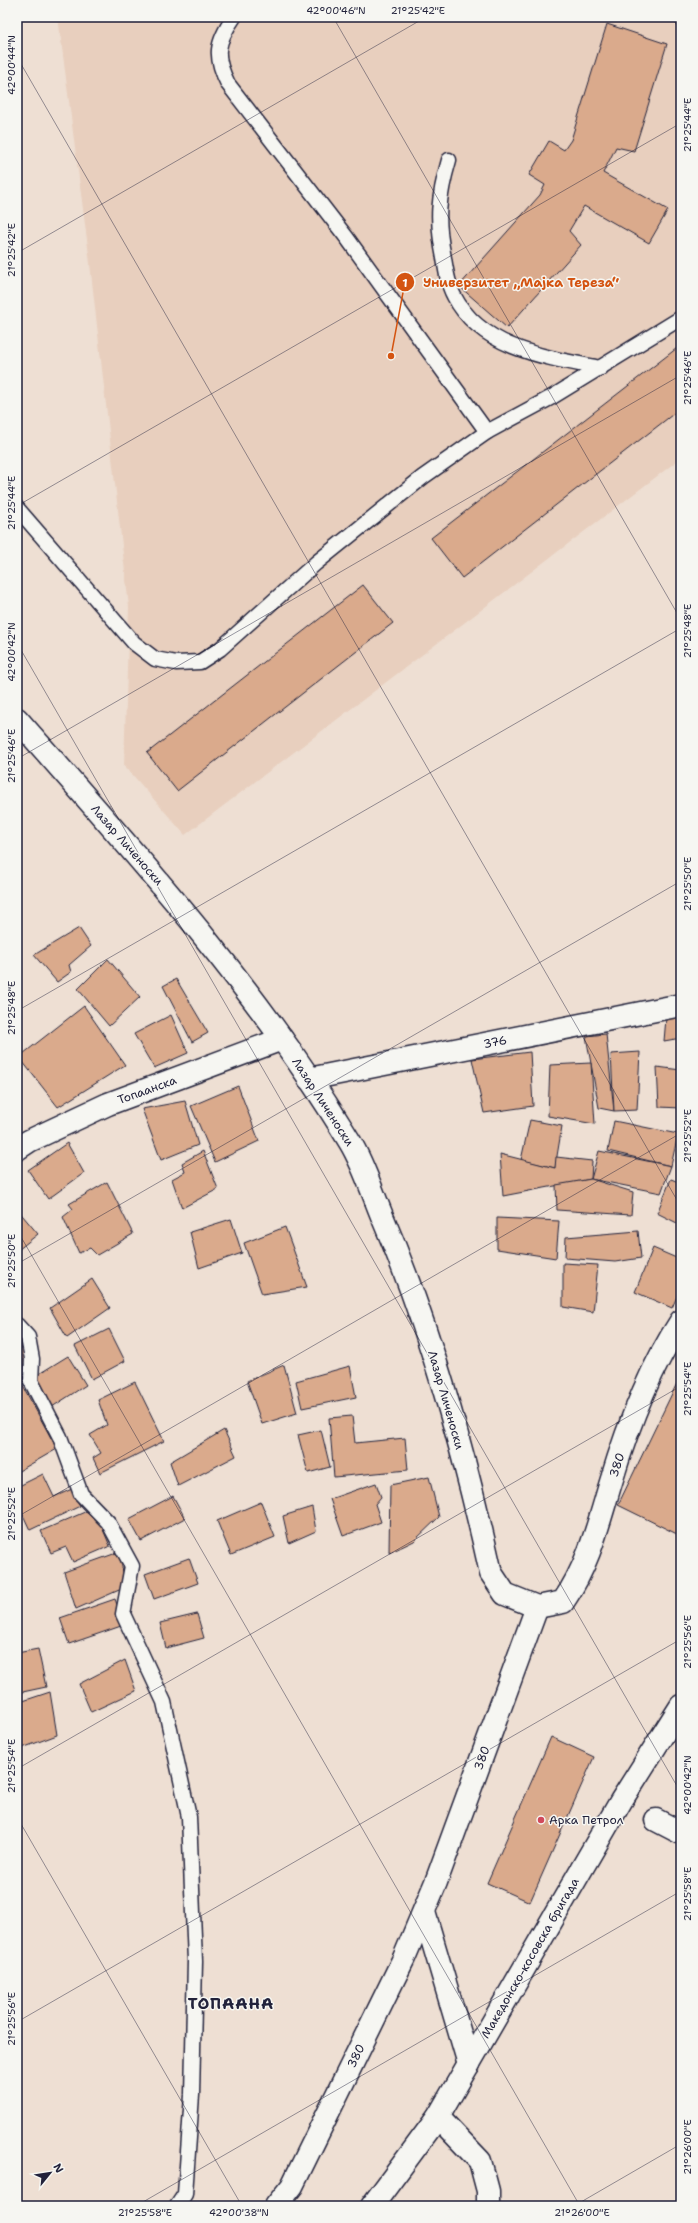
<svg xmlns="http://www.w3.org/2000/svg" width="698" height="2223" viewBox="0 0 698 2223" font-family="'Shantell Sans',sans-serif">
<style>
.built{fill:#e8cfbe}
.building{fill:#daaa8c;stroke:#22223b}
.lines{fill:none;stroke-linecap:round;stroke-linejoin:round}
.service-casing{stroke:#22223b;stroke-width:17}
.minor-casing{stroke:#22223b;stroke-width:25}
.tertiary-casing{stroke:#22223b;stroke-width:25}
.service{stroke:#f6f6f2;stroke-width:14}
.minor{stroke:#f6f6f2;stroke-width:22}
.tertiary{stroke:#f6f6f2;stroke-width:22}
.ticks{fill:none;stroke:#22223b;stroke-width:1;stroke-opacity:0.45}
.poi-dot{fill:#d1495b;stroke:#f6f6f2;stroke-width:1.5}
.labels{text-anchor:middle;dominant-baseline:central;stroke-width:3;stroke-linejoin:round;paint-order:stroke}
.street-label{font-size:12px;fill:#22223b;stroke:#f6f6f2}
.poi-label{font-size:12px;fill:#22223b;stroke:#f6f6f2;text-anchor:start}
.district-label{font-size:16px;font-weight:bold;letter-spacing:1px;fill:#22223b;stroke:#f6f6f2}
.leader{fill:none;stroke:#d45411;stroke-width:1.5}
.callout-dot{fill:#d45411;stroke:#f6f6f2;stroke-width:1.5}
.mark-label{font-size:12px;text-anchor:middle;font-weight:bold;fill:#fff}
.callout-label{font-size:13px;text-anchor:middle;font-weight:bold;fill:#d45411;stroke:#f6f6f2;stroke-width:3;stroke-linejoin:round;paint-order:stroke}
.neatline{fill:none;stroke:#22223b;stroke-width:1.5}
.ticks-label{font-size:10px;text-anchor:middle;fill:#22223b}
</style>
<rect width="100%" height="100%" fill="#eedfd3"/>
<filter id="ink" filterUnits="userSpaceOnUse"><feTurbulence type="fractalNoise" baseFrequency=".025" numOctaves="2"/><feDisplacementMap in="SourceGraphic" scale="8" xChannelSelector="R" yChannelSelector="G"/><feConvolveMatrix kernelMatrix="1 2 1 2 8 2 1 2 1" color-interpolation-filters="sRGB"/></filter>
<g filter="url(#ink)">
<polygon class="built" points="58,17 681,17 681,458 185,835 124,765 129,607 89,255"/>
<g class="building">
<polygon points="607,24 667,44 634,151 616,147 603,173 668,210 649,243 584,206 569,231 581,245 507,328 459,286 540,195 545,185 529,175 549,141 564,150 571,140"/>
<polygon points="681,345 681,408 462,578 431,538"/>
<polygon points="363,585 393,623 177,791 147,753"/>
<polygon points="79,928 91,946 69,965 71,972 57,982 34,955"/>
<polygon points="108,959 140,997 109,1026 78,989"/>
<polygon points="176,979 208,1033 192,1042 163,986"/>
<polygon points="84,1006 125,1065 58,1107 19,1057"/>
<polygon points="171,1015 188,1053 154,1068 134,1034"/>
<polygon points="681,1015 681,1038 664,1041 666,1018"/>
<polygon points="606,1034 614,1111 599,1108 586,1036"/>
<polygon points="530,1052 533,1106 484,1113 472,1059"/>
<polygon points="640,1052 637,1110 614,1111 611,1054"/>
<polygon points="591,1063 595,1124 548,1116 550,1065"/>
<polygon points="657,1067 681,1070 681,1108 659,1107"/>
<polygon points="238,1086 259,1141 215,1162 191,1106"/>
<polygon points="185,1101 198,1145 161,1160 142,1109"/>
<polygon points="530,1120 562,1126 555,1168 521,1160"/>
<polygon points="614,1121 678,1134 671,1166 608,1151"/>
<polygon points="67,1143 84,1173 48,1199 28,1170"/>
<polygon points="203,1151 218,1189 182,1208 172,1179 185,1172 182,1163"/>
<polygon points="599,1151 671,1166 661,1193 591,1179"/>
<polygon points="500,1154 555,1168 556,1157 592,1161 591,1179 503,1196"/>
<polygon points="591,1179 633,1192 631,1215 557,1210 556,1185"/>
<polygon points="671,1179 681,1183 681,1225 657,1213"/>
<polygon points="107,1182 133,1234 97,1255 90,1248 79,1253 63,1217 73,1209 69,1204"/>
<polygon points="17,1209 38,1234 18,1250 17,1249"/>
<polygon points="497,1218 559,1221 556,1258 497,1249"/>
<polygon points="231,1219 242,1253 199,1268 190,1232"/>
<polygon points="285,1227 307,1287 262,1294 244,1243"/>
<polygon points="638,1231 641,1258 615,1262 565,1258 566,1237"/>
<polygon points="653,1248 681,1260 681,1287 672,1308 635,1292"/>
<polygon points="563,1263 598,1265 593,1312 563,1307"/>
<polygon points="92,1279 110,1308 67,1338 50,1308"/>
<polygon points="109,1329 125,1361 92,1379 75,1346"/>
<polygon points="17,1341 30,1361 17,1369"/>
<polygon points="68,1356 86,1385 52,1407 34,1377"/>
<polygon points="284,1365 297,1413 262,1424 247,1381"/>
<polygon points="350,1366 356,1397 302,1408 296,1381"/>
<polygon points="681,1375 681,1536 618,1505"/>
<polygon points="18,1377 57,1449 17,1472 17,1378"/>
<polygon points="135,1382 164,1441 100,1473 93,1458 101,1453 90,1435 107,1425 98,1400"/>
<polygon points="352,1416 355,1443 405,1438 408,1470 334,1477 329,1418"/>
<polygon points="224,1430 236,1456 178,1486 170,1462"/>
<polygon points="321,1430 330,1467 308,1473 298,1435"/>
<polygon points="43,1474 54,1497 72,1489 80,1506 30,1530 17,1502 17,1487"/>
<polygon points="429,1477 439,1517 414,1541 389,1553 390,1485"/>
<polygon points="376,1483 381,1497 375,1504 381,1522 343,1536 330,1499"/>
<polygon points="173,1496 185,1518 141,1541 129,1519"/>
<polygon points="261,1502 275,1537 231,1555 217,1521"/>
<polygon points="312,1507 316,1531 289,1543 283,1516"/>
<polygon points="94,1508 110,1546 73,1562 66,1547 51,1553 41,1531"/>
<polygon points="119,1552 126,1587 76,1609 64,1572"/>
<polygon points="189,1558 198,1583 154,1599 145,1574"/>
<polygon points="115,1599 124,1625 69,1644 60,1618"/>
<polygon points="197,1614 204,1638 166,1648 160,1623"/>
<polygon points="38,1649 46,1687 18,1693 17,1653"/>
<polygon points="125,1660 136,1691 91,1712 79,1684"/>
<polygon points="50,1692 57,1735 17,1750 17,1703"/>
<polygon points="551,1737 594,1757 530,1902 487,1883"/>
<polygon points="648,2200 653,2206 642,2206"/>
</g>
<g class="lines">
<g class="service-casing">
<g id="service">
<path d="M234 17C216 43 214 56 228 84L347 238 487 432"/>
<path d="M449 160C438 198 436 219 444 258 446 271 448 285 454 296 481 349 548 358 601 368"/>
<polyline points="17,508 134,643 155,659 176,663 200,662 220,649 316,563 423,477 487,432 552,397 681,318"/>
<polyline points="17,1325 28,1337 32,1359 31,1381 60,1437 81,1494 108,1522 132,1566 123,1614 164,1702 189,1817 195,1961 192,2095 185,2194 177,2206"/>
</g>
</g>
<g class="minor-casing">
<g id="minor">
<polyline points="309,1079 681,1005"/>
<polyline points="17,1149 29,1141 108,1104 282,1039"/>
<polyline points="656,1820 681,1833"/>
<polyline points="424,1912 469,2064"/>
<polyline points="438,2117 480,2161 488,2191 488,2206"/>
<polyline points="276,2206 292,2186 404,1958 436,1882 537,1607"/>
</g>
</g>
<g class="tertiary-casing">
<g id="tertiary">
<path d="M17 719C134 852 259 990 350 1142 364 1165 372 1192 382 1216 431 1330 464 1452 491 1573L505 1594 537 1607 563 1602C589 1564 598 1525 611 1482 628 1425 649 1370 681 1321"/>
<polyline points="372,2206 438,2117 621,1801 681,1706"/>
</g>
</g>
<use href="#service" class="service"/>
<use href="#minor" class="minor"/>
<use href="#tertiary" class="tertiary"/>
</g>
</g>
<path class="ticks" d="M333 17 681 620M672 17 681 33M17 57 681 1207M17 253 426 17M17 506 681 123M17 643 681 1793M17 759 681 375M17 1011 681 628M17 1230 580 2206M17 1264 681 881M17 1517 681 1133M17 1769 681 1386M17 1817 242 2206M17 2022 681 1639M136 2206 681 1891M574 2206 681 2144"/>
<circle class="poi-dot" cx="541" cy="1820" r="4"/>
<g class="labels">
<g class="street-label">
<text transform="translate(127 845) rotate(49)">Лазар Личеноски</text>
<text transform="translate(495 1042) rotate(-11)">376</text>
<text transform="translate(147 1090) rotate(-20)">Топаанска</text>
<text transform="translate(323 1102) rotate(57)">Лазар Личеноски</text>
<text transform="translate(446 1400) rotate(74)">Лазар Личеноски</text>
<text transform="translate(617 1465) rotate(-72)">380</text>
<text transform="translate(482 1758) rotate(-70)">380</text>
<text transform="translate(530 1958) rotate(-60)">Македонско-косовска бригада</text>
<text transform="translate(356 2056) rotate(-64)">380</text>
</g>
<g class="poi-label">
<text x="549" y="1820">Арка Петрол</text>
</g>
<g class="district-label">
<text x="231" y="2003">ТОПААНА</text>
</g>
</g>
<path class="leader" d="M391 356L405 282"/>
<g class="callout-dot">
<circle cx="391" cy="356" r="4"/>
<circle cx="405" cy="282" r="10"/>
</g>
<g class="mark-label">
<text x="405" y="287">1</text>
</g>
<g class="callout-label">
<text x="521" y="287">Универзитет „Мајка Тереза“</text>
</g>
<rect width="698" height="2223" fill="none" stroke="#f6f6f2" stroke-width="44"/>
<g transform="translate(50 2173) rotate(60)" stroke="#f6f6f2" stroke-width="3" paint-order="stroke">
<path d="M0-3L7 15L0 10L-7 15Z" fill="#22223b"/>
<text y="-6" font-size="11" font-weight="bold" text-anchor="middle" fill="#22223b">N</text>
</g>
<rect x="22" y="22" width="654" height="2179" class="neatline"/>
<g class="ticks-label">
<text x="336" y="14">42°00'46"N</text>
<text x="418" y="14">21°25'42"E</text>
<text transform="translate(11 65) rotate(-90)" y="4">42°00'44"N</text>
<text transform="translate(687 125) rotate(-90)" y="4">21°25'44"E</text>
<text transform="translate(11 250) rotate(-90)" y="4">21°25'42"E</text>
<text transform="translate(687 378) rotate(-90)" y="4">21°25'46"E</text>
<text transform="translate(11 503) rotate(-90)" y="4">21°25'44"E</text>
<text transform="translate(687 631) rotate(-90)" y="4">21°25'48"E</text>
<text transform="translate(11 652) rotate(-90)" y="4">42°00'42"N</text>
<text transform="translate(11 756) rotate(-90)" y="4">21°25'46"E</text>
<text transform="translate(687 884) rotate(-90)" y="4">21°25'50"E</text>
<text transform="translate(11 1008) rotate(-90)" y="4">21°25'48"E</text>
<text transform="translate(687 1136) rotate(-90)" y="4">21°25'52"E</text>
<text transform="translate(11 1261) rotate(-90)" y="4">21°25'50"E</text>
<text transform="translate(687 1389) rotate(-90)" y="4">21°25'54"E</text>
<text transform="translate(11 1514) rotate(-90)" y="4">21°25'52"E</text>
<text transform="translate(687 1642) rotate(-90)" y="4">21°25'56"E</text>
<text transform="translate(11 1766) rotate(-90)" y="4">21°25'54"E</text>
<text transform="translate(687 1785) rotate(-90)" y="4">42°00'42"N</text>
<text transform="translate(687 1894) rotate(-90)" y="4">21°25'58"E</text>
<text transform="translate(11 2019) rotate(-90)" y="4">21°25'56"E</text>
<text transform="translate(687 2147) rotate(-90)" y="4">21°26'00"E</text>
<text x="145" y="2216">21°25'58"E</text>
<text x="239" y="2216">42°00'38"N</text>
<text x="582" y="2216">21°26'00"E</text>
</g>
</svg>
